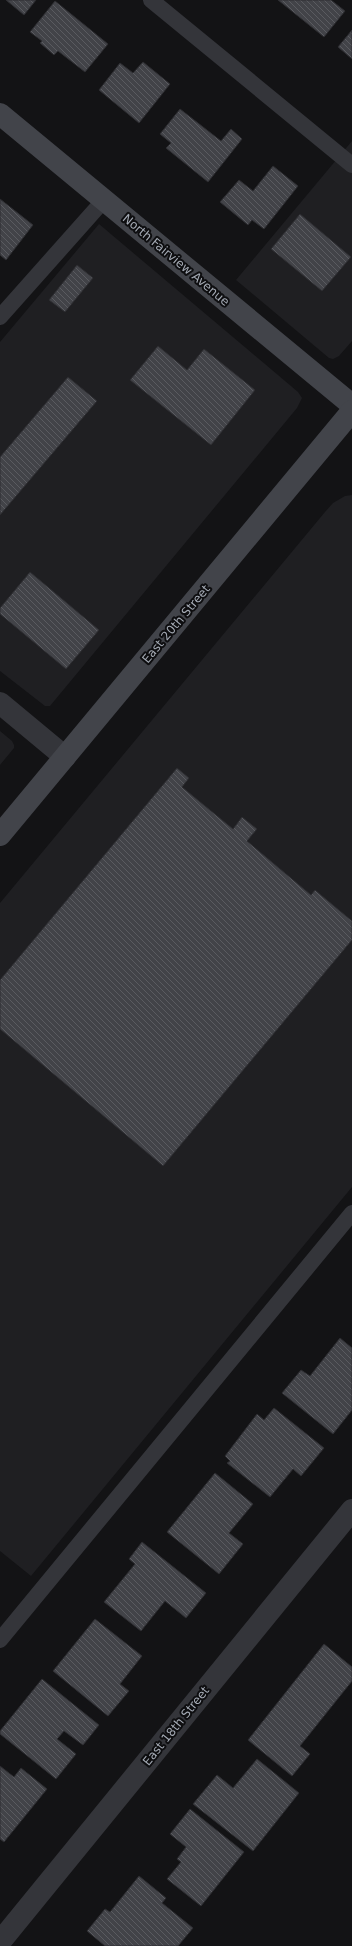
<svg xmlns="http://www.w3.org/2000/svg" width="352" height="1946" viewBox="0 0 352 1946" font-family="'DejaVu Sans',sans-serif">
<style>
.built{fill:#1f1f22}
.building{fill:url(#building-back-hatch);stroke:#2d2d31}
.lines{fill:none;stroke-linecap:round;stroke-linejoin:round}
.lane{stroke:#34353a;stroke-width:16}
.street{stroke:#34353a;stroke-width:22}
.secondary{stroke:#42444a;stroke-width:22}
.labels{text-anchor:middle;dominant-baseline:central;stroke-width:4;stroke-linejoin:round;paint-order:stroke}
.street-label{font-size:12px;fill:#a5abb5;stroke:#0e0e10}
</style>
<defs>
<pattern id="building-back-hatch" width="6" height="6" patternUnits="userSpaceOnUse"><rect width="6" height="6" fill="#424348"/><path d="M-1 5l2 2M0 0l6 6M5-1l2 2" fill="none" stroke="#5a5b60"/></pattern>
</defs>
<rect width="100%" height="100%" fill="#131315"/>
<g class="built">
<polygon points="352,141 352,341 339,356 333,359 329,358 236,280"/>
<polygon points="99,224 298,392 302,398 297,408 50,706 45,706 0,671 0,342"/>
<polygon points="352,495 352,1187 31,1576 0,1551 0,903 325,512 333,503 345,496"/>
<polygon points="0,731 12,741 14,745 14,748 0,765"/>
</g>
<g class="building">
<polygon points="6,0 36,0 24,15"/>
<polygon points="278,0 331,0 345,11 324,37"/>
<polygon points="55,1 108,44 85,72 58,51 54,55 40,43 42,41 30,32"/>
<polygon points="352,30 352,59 338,47"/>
<polygon points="143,62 170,84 139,123 99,90 120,63 133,73"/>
<polygon points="180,109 221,141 231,129 242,139 208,182 166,148 171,143 160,134"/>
<polygon points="273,166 298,186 264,229 252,220 248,225 220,202 239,180 253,191"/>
<polygon points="0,199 33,225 6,260 0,255"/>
<polygon points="300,214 351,257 322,291 271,249"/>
<polygon points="77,265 93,278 65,312 49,300"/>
<polygon points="158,346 187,370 204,349 255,390 211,445 130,380"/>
<polygon points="68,377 97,401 0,515 0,457"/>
<polygon points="30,572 99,630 66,669 0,614 0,608"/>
<polygon points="177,768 189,778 182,787 233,829 242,817 257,829 247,841 311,895 315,890 352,921 352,940 163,1166 0,1029 0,980"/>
<polygon points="340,1338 352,1348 352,1410 333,1434 282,1393 301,1370 310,1376"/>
<polygon points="274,1408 324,1448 301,1476 293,1469 270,1497 227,1463 230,1461 225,1456 257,1414 264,1420"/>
<polygon points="215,1473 253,1504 229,1533 243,1544 219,1574 167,1532"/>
<polygon points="142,1542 206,1593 186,1618 165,1601 141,1631 104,1602 135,1564 129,1559"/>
<polygon points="95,1619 142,1656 120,1684 129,1691 108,1716 53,1671"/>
<polygon points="324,1644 352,1667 352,1681 300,1746 310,1754 292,1776 248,1740"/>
<polygon points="42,1679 99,1725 83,1745 64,1731 57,1739 76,1754 56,1779 0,1734 0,1731"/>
<polygon points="257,1759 299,1793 253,1851 193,1804 217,1775 233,1788"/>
<polygon points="0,1766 14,1777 21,1768 47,1789 4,1842 0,1839"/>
<polygon points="190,1809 244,1852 201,1906 167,1879 181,1862 177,1859 186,1847 170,1834"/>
<polygon points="139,1876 166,1898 162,1903 193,1928 178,1946 105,1946 87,1931 105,1909 110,1912"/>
</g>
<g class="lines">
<g class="lane">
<polyline points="151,0 352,165"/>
<polyline points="0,317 104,200"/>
<polyline points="0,1640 352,1213"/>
</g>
<g class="street">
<polyline points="0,703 65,757"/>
<polyline points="0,1942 352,1510"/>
</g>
<g class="secondary">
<polyline points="0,114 352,405"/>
<polyline points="0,835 352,411"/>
</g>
</g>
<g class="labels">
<g class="street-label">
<text transform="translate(176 260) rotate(40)">North Fairview Avenue</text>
<text transform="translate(176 624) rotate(-50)">East 20th Street</text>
<text transform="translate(176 1726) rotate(-51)">East 18th Street</text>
</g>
</g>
</svg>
